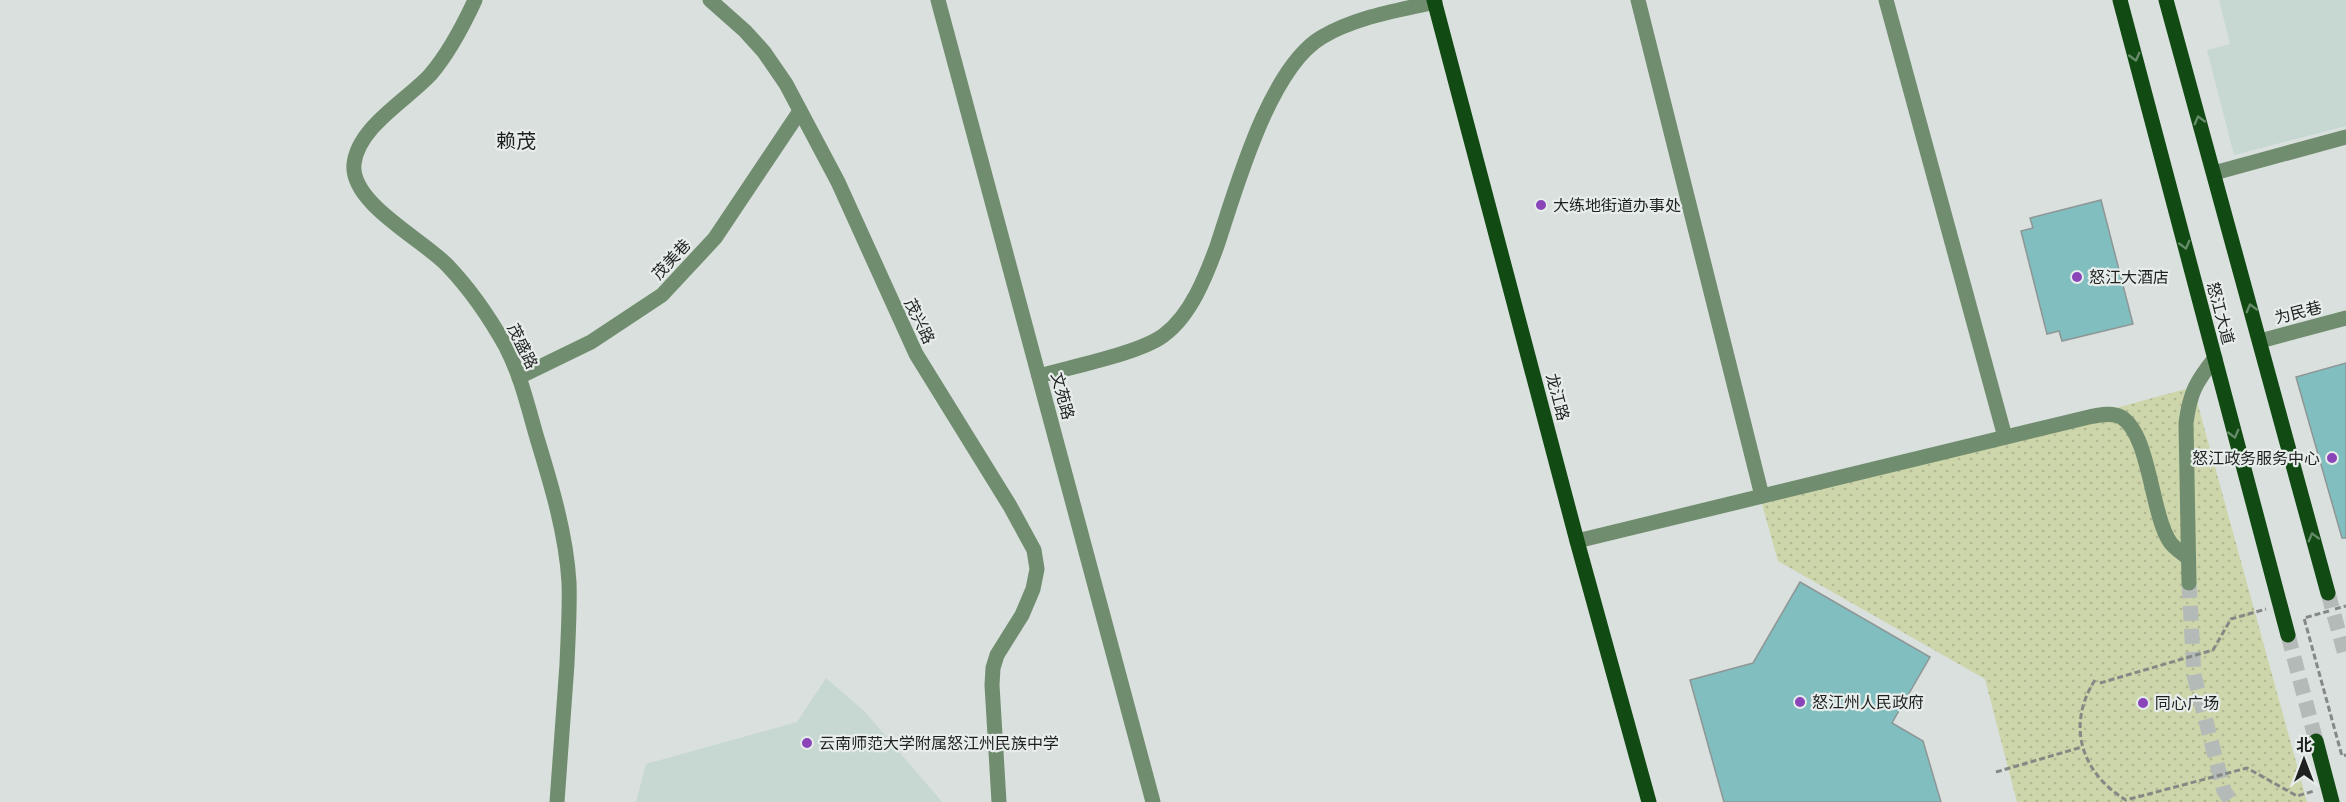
<svg xmlns="http://www.w3.org/2000/svg" width="2346" height="802" viewBox="0 0 2346 802" font-family="'PT Sans Narrow','Noto Sans SC',sans-serif">
<style>
.built{fill:#c7d7d1}
.park{fill:url(#park-dots)}
.building{fill:#81bebf;stroke:#8e9696;stroke-width:1.5}
.lines{fill:none;stroke-linecap:round;stroke-linejoin:round}
.minor-tunnel{stroke:#b4bab7;stroke-width:15;stroke-dasharray:15 8;stroke-linecap:butt}
.major-tunnel{stroke:#b4bab7;stroke-width:15;stroke-dasharray:15 8;stroke-linecap:butt}
.path{stroke:#848986;stroke-width:3;stroke-dasharray:6 3;stroke-linecap:butt}
.minor{stroke:#718d6f;stroke-width:15}
.major{stroke:#114a12;stroke-width:15}
.oneway{stroke:#668b68}
.poi-dot{fill:#8a45b9;stroke:#e6edea;stroke-width:2}
.labels{text-anchor:middle;dominant-baseline:central;stroke-width:4.5;stroke-linejoin:round;paint-order:stroke}
.poi-label{font-size:16px;fill:#1f2120;stroke:#e6edea;text-anchor:start}
.street-label{font-size:16px;fill:#1f2120;stroke:#e6edea}
.quarter-label{font-size:20px;fill:#1f2120;stroke:#e6edea}
</style>
<defs>
<pattern id="park-dots" width="8" height="8" patternUnits="userSpaceOnUse" patternTransform="scale(1.5)"><rect width="8" height="8" fill="#cdd5aa"/><path d="M2 2h.1M6 6h.1" fill="none" stroke="#b0b792" stroke-width="1.8" stroke-linecap="round"/></pattern>
</defs>
<rect width="100%" height="100%" fill="#d9e0dd"/>
<g class="built">
<polygon points="2219,0 2346,0 2346,126 2234,155 2207,50 2230,44"/>
<polygon points="826,678 865,712 942,802 636,802 646,764 797,722"/>
</g>
<polygon class="park" points="2193,387 2307,802 2017,802 1985,679 1778,561 1762,504"/>
<g class="building">
<polygon points="2101,200 2133,324 2062,341 2059,331 2047,334 2021,231 2033,228 2030,218"/>
<polygon points="2346,363 2346,538 2342,538 2296,377"/>
<polygon points="1800,582 1930,657 1892,723 1923,741 1941,802 1724,802 1690,680 1753,663"/>
</g>
<g class="lines">
<polyline class="minor-tunnel" points="2189,583 2194,675 2224,791 2232,802"/>
<g class="major-tunnel">
<polyline points="2328,593 2346,658"/>
<polyline points="2288,635 2316,741"/>
</g>
<g class="path">
<polyline points="2335,609 2346,606"/>
<polyline points="2329,611 2304,618 2342,756 2346,755"/>
<path d="M2095 680C2066 725 2081 773 2126 800L2247 768 2297 796 2314 791"/>
<polyline points="2100,683 2213,650 2231,619 2266,609"/>
<polyline points="1996,772 2082,747"/>
</g>
<g class="minor">
<path d="M475 0C463 26 449 53 430 75 407 100 358 127 354 164 350 203 422 239 447 265 470 289 490 318 506 347 521 376 528 407 537 438 551 484 566 533 569 582 570 609 568 637 567 664 564 710 560 756 557 802"/>
<polyline points="710,0 745,31 764,52 786,84 838,182 916,354 1010,506 1034,550 1037,569 1033,589 1022,615 997,655 993,668 992,685 999,802"/>
<polyline points="938,0 1153,802"/>
<polyline points="1638,0 1762,496"/>
<polyline points="1886,0 2005,437"/>
<polyline points="2214,173 2346,137"/>
<polyline points="2260,341 2346,318"/>
<path d="M1039 376C1070 367 1141 353 1164 335 1191 315 1206 276 1217 246 1236 189 1269 68 1322 37 1356 17 1396 11 1435 2"/>
<polyline points="519,377 591,342 662,295 715,238 800,111"/>
<path d="M1577 541 2089 417C2099 415 2112 412 2121 417 2150 434 2151 514 2170 542 2174 548 2182 553 2188 558"/>
<path d="M2189 583 2186 423C2190 392 2196 382 2215 358"/>
</g>
<g class="major">
<polyline points="1434,0 1577,541 1649,802"/>
<polyline points="2120,0 2288,635"/>
<polyline points="2166,0 2328,593"/>
<polyline points="2316,741 2332,802"/>
</g>
</g>
<defs><path id="oneway-chevron" d="M-2-3.5L2.5 0L-2 3.5" fill="none" stroke-width="1.6" stroke-linecap="round" stroke-linejoin="round" transform="scale(1.5)"/></defs>
<g class="oneway">
<use href="#oneway-chevron" transform="translate(2135 57) rotate(75)"/>
<use href="#oneway-chevron" transform="translate(2199 120) rotate(-105)"/>
<use href="#oneway-chevron" transform="translate(2185 245) rotate(75)"/>
<use href="#oneway-chevron" transform="translate(2251 308) rotate(-105)"/>
<use href="#oneway-chevron" transform="translate(2234 434) rotate(75)"/>
<use href="#oneway-chevron" transform="translate(2313 537) rotate(-105)"/>
</g>
<g class="poi-dot">
<circle cx="1541" cy="205" r="6"/>
<circle cx="2077" cy="277" r="6"/>
<circle cx="2332" cy="458" r="6"/>
<circle cx="1800" cy="702" r="6"/>
<circle cx="2143" cy="703" r="6"/>
<circle cx="807" cy="743" r="6"/>
</g>
<g class="labels">
<g class="poi-label">
<text x="1553" y="205">大练地街道办事处</text>
<text x="2089" y="277">怒江大酒店</text>
<text x="2320" y="458" text-anchor="end">怒江政务服务中心</text>
<text x="1812" y="702">怒江州人民政府</text>
<text x="2155" y="703">同心广场</text>
<text x="819" y="743">云南师范大学附属怒江州民族中学</text>
</g>
<g class="street-label">
<text transform="translate(671 259) rotate(-47)">茂美巷</text>
<text transform="translate(2298 312) rotate(-14)">为民巷</text>
<text transform="translate(2221 313) rotate(75)">怒江大道</text>
<text transform="translate(920 321) rotate(64)">茂兴路</text>
<text transform="translate(523 346) rotate(64)">茂盛路</text>
<text transform="translate(1063 396) rotate(75)">文苑路</text>
<text transform="translate(1558 397) rotate(75)">龙江路</text>
</g>
<g class="quarter-label">
<text x="516" y="141">赖茂</text>
</g>
</g>
<g transform="translate(2304 760)" stroke="#e6edea" stroke-width="4.5" paint-order="stroke">
<path d="M0-4.5L10 22L0 15L-10 22Z" fill="#1f2120"/>
<text y="-9" font-size="16" font-weight="bold" text-anchor="middle" fill="#1f2120">北</text>
</g>
</svg>
